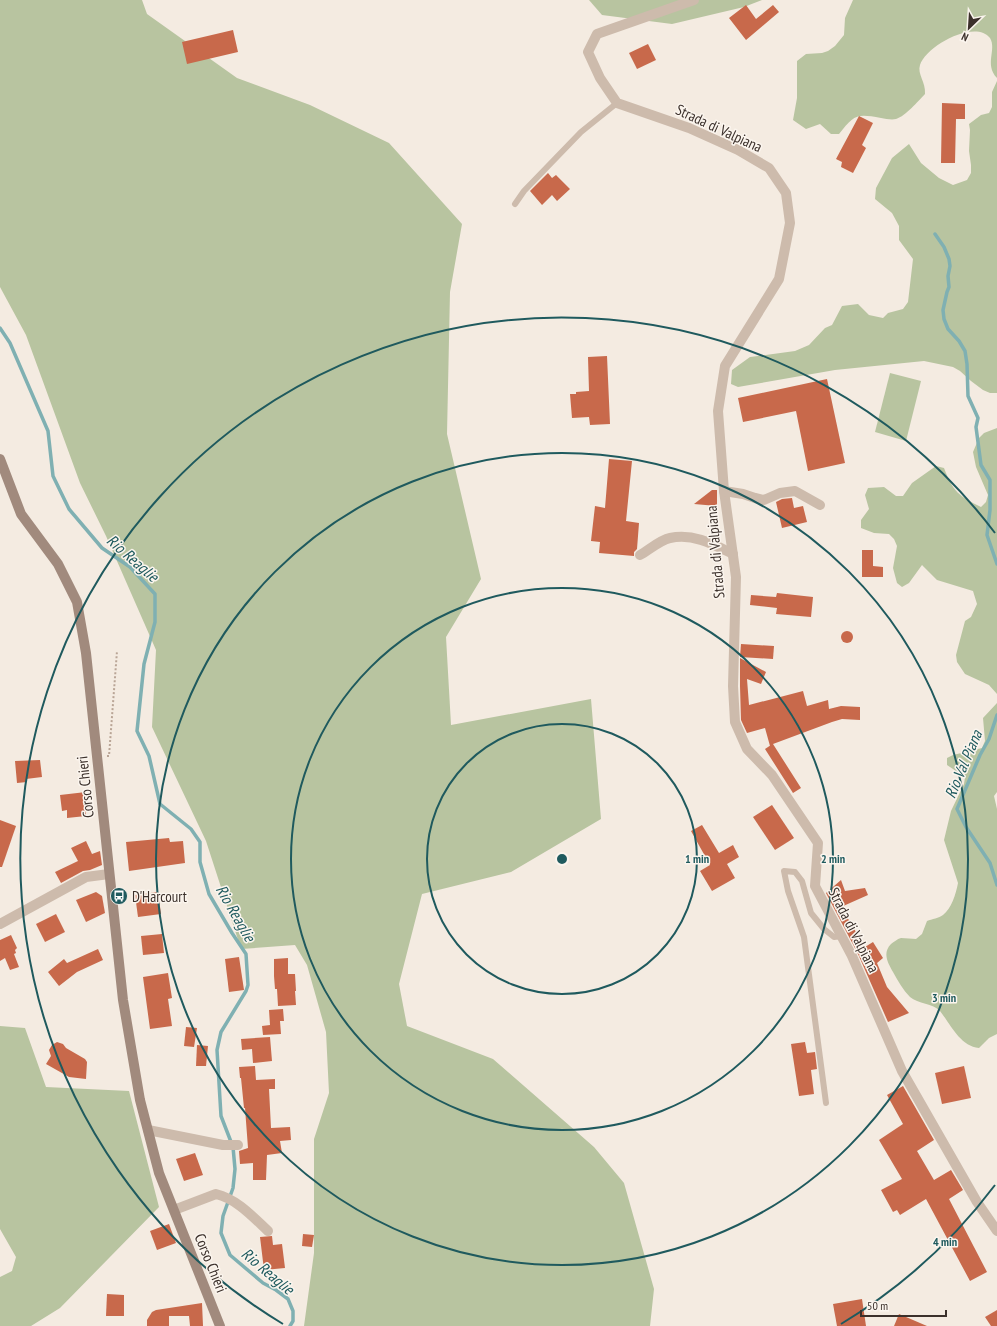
<svg xmlns="http://www.w3.org/2000/svg" width="997" height="1326" viewBox="0 0 997 1326" font-family="'PT Sans Narrow',sans-serif">
<style>
.green{fill:#b8c4a0}
.lines{fill:none;stroke-linecap:round;stroke-linejoin:round}
.stream{stroke:#7fb0b2;stroke-width:3.5}
.building{fill:#c8694b}
.path{stroke:#b9a596;stroke-width:2;stroke-dasharray:2 2;stroke-linecap:butt}
.lane{stroke:#cdbbac;stroke-width:6}
.street{stroke:#cdbbac;stroke-width:10}
.secondary{stroke:#a18a7d;stroke-width:10}
.ring{fill:none;stroke:#1f5a5e;stroke-width:2}
.labels{text-anchor:middle;dominant-baseline:central;stroke-width:3;stroke-linejoin:round;paint-order:stroke}
.street-label{font-size:15px;fill:#3b302b;stroke:#fbf5ee}
.poi-label{font-size:15px;fill:#3b302b;stroke:#fbf5ee;text-anchor:start}
.water-label{font-size:16px;font-style:italic;fill:#1f5a5e;stroke:#fbf5ee}
.centre{fill:#1f5a5e;stroke:#fbf5ee;stroke-width:2}
.ring-label{font-size:12px;text-anchor:middle;font-weight:bold;fill:#1f5a5e;stroke:#fbf5ee;stroke-width:3;stroke-linejoin:round;paint-order:stroke}
</style>
<rect width="100%" height="100%" fill="#f4ebe1"/>
<g class="green">
<polygon points="0,0 142,0 147,14 237,78 310,105 389,143 462,224 450,292 447,434 481,579 446,637 451,725 591,699 601,819 511,872 422,894 399,984 407,1026 493,1059 594,1147 624,1183 654,1289 650,1326 304,1326 314,1253 314,1139 329,1093 326,1032 307,965 295,945 241,949 206,841 152,727 156,650 106,536 80,483 26,335 0,287"/>
<polygon points="589,0 762,0 744,7 672,24 602,15"/>
<path d="M853 0H997V78C984 64 997 50 990 38 975 19 926 46 920 65 917 74 926 82 925 94 918 101 906 116 896 119 892 120 886 119 881 118 856 113 854 115 839 134H831L820 124 806 129 793 120 797 98V61L806 54 822 53 828 51 835 46 844 35 845 18Z"/>
<polygon points="997,81 997,393 990,393 983,390 971,381 960,371 953,367 924,361 835,370 738,387 731,384 732,370 750,357 795,351 809,345 825,328 832,325 842,306 858,304 869,315 883,318 888,313 903,309 908,302 913,259 899,240 899,226 892,213 875,199 876,188 892,158 909,144 921,163 939,178 953,185 967,180 971,173 971,165 969,151 970,130 969,124 981,115 989,113 992,107 992,92"/>
<polygon points="890,373 921,381 906,441 875,432"/>
<path d="M997 428V694L989 685 965 674 957 662 956 655 965 621 971 617 977 604 973 591 937 580 922 565 909 583 902 587 897 583 893 568 897 546 894 539 889 534 874 533 861 528V520L869 509 865 495 868 488 884 487 896 496H903L912 483 936 466 944 468C953 492 959 496 981 507L986 502 988 495 976 467 973 452 979 438 984 433Z"/>
<path d="M997 703V792L994 796 997 809V1034L989 1038 979 1048C960 1046 951 1025 940 1011 933 1003 918 1004 910 997 903 990 898 981 893 972 888 963 882 953 891 944 894 942 897 939 901 938 906 938 912 939 916 939L922 934 927 921C932 919 939 918 943 915 951 909 956 894 958 883L944 840 951 811 964 784 965 777 947 765V758L953 755 982 748 985 741 983 718Z"/>
<polygon points="0,1026 25,1028 46,1087 129,1091 159,1207 60,1308 31,1326 0,1326 0,1277 12,1271 16,1257 0,1229"/>
</g>
<g class="lines">
<g class="stream">
<polyline points="935,234 944,247 949,259 950,266 948,276 949,287 947,292 943,310 944,319 948,329 959,341 965,351 967,364 968,396 978,418 976,427 981,465 990,480 990,510 987,535 997,564"/>
<polyline points="0,328 10,343 48,431 53,476 69,509 102,548 130,567 155,594 155,622 144,664 137,731 149,756 160,804 191,829 200,842 200,862 209,894 232,933 246,954 248,985 246,991 221,1032 217,1050 221,1116 233,1147 235,1169 233,1188 223,1216 221,1233 230,1255 263,1283 276,1290 288,1299 293,1311 293,1321 290,1326"/>
<polyline points="997,715 989,739 980,755 957,809 966,827 990,863 997,885"/>
</g>
</g>
<g class="building">
<polygon points="746,5 756,19 773,5 779,12 746,40 729,18"/>
<polygon points="233,30 238,52 187,64 182,42"/>
<polygon points="648,44 656,60 637,69 629,53"/>
<polygon points="942,103 965,104 965,119 956,119 955,163 941,163"/>
<polygon points="859,116 873,123 862,145 866,148 853,173 841,167 842,162 836,159"/>
<polygon points="548,173 552,178 556,175 570,189 557,201 552,195 542,205 530,191"/>
<polygon points="607,356 610,424 590,425 589,417 572,418 570,394 576,394 576,392 589,391 588,357"/>
<polygon points="827,379 845,463 808,471 796,411 743,422 738,398"/>
<polygon points="609,459 632,461 626,521 639,523 637,549 634,552 634,556 599,553 600,542 591,541 595,506 605,508"/>
<polygon points="712,490 717,490 717,506 694,504"/>
<polygon points="792,498 794,508 803,506 807,522 782,528 776,502 782,499"/>
<polygon points="862,550 873,550 873,566 883,567 883,577 862,577"/>
<polygon points="777,593 813,597 811,617 776,614 777,608 750,605 751,595 776,597"/>
<circle cx="847" cy="637" r="6"/>
<polygon points="741,644 774,646 773,659 740,657"/>
<polygon points="740,658 766,672 761,684 747,679 749,705 803,691 807,706 828,700 829,709 841,706 860,707 860,720 842,719 832,722 773,744 801,788 793,793 765,749 771,745 770,746 765,728 747,733 741,720 740,686"/>
<polygon points="40,760 42,777 26,779 27,782 17,783 15,761"/>
<polygon points="86,792 87,804 85,804 86,816 67,818 67,810 62,811 60,795"/>
<polygon points="772,805 794,838 775,850 753,817"/>
<polygon points="0,820 16,826 2,867 0,867"/>
<polygon points="702,825 719,853 733,845 739,857 727,864 735,878 712,891 700,871 710,865 691,831"/>
<polygon points="169,838 170,842 183,841 185,863 129,871 126,842"/>
<polygon points="86,841 92,854 100,851 102,865 90,870 83,871 61,883 55,872 78,861 71,848"/>
<polygon points="841,880 845,891 865,888 868,895 841,907 865,947 873,942 883,958 877,963 887,987 909,1013 888,1022 858,954 826,893"/>
<polygon points="96,892 102,896 105,913 86,922 76,900"/>
<polygon points="158,892 161,914 138,917 135,895"/>
<polygon points="56,914 65,932 45,942 36,924"/>
<polygon points="162,934 164,953 143,955 141,936"/>
<polygon points="11,935 17,948 15,950 16,953 14,954 19,967 10,970 5,958 0,961 0,940"/>
<polygon points="98,949 103,960 77,972 59,986 48,972 64,959 67,963"/>
<polygon points="239,957 244,990 229,992 225,959"/>
<polygon points="288,958 288,974 295,974 296,991 295,991 296,1005 278,1006 277,989 275,989 274,976 274,959"/>
<polygon points="168,973 172,998 168,999 172,1026 150,1029 143,977"/>
<polygon points="283,1009 284,1021 280,1021 281,1034 263,1035 262,1026 270,1025 269,1010"/>
<polygon points="186,1027 197,1028 194,1047 184,1046"/>
<polygon points="270,1037 272,1061 253,1063 252,1049 242,1050 241,1039"/>
<polygon points="57,1042 63,1044 66,1048 85,1059 87,1062 86,1079 69,1077 46,1064 51,1056 49,1050 52,1045"/>
<polygon points="805,1042 807,1053 815,1052 817,1069 811,1070 814,1094 799,1096 791,1044"/>
<polygon points="197,1045 208,1046 206,1066 196,1066"/>
<polygon points="255,1066 256,1080 275,1079 275,1089 269,1089 271,1128 290,1127 291,1140 280,1141 282,1153 267,1155 266,1180 253,1180 253,1163 240,1164 239,1151 248,1148 245,1108 244,1108 241,1078 240,1078 239,1067"/>
<polygon points="964,1066 971,1098 942,1104 935,1073"/>
<polygon points="903,1086 934,1140 917,1151 934,1180 951,1170 963,1190 949,1199 987,1272 970,1281 926,1199 900,1215 897,1210 893,1212 881,1190 902,1179 879,1140 903,1124 887,1095"/>
<polygon points="195,1153 203,1175 184,1181 176,1159"/>
<polygon points="169,1224 176,1243 157,1250 150,1231"/>
<polygon points="303,1234 314,1235 312,1247 302,1246"/>
<polygon points="272,1236 273,1245 282,1244 285,1268 264,1270 260,1237"/>
<polygon points="107,1294 124,1295 124,1316 106,1316"/>
<polygon points="862,1299 866,1326 837,1326 833,1304"/>
<polygon points="202,1303 203,1326 190,1326 189,1316 169,1316 169,1326 147,1326 147,1320 152,1312 156,1310"/>
<polygon points="997,1310 997,1326 991,1326 985,1317"/>
<polygon points="899,1314 927,1326 894,1326"/>
</g>
<g class="lines">
<polyline class="path" points="107,756 109,756 117,651"/>
<g class="lane">
<polyline points="515,204 524,191 581,132 617,103"/>
<polyline points="826,1103 804,937 788,891 784,871 795,872 802,881 811,913 824,929 834,937 842,936"/>
</g>
<g class="street">
<polyline points="694,0 597,34 588,52 600,78 617,103 689,128 738,150 769,168 786,193 790,223 779,279 725,366 718,411 724,491 736,577 733,686 735,722 747,749 772,775 818,843 815,886 852,956 902,1071 977,1202 997,1231"/>
<polyline points="724,491 743,494 755,498 764,500 780,493 795,491 820,505"/>
<path d="M640 555C649 550 660 540 670 538 693 533 713 544 733 554"/>
<polyline points="0,924 86,877 109,874"/>
<polyline points="148,1130 223,1145 238,1145"/>
<path d="M174 1210 216 1194C237 1199 253 1217 268 1231"/>
</g>
<polyline class="secondary" points="0,459 21,514 58,564 77,602 86,653 123,1000 140,1100 159,1173 220,1326"/>
</g>
<g class="ring">
<circle cx="562" cy="859" r="135"/>
<circle cx="562" cy="859" r="271"/>
<circle cx="562" cy="859" r="406"/>
<path d="M995 1185A542 542 0 0 1 841 1324M283 1324A542 542 0 1 1 995 533"/>
</g>
<defs>
<g id="bus-disc" transform="scale(0.9)"><circle r="9.5" fill="#1f5a5e" stroke="#fbf5ee"/><path d="M-5-6H5V4H4V6H2V4H-2V6H-4V4H-5ZM-3.5-4V0h7V-4ZM-3.5 1.2v1.5H-2V1.2ZM2 1.2v1.5H3.5V1.2Z" fill="#fff"/></g>
</defs>
<g fill-rule="evenodd">
<use href="#bus-disc" x="119" y="896"/>
</g>
<g class="labels">
<g class="street-label">
<text transform="translate(719 128) rotate(25)">Strada di Valpiana</text>
<text transform="translate(715 552) rotate(-95)">Strada di Valpiana</text>
<text transform="translate(85 787) rotate(-96)">Corso Chieri</text>
<text transform="translate(854 930) rotate(63)">Strada di Valpiana</text>
<text transform="translate(211 1263) rotate(68)">Corso Chieri</text>
</g>
<g class="poi-label">
<text x="132" y="896">D'Harcourt</text>
</g>
<g class="water-label">
<text transform="translate(133 558) rotate(41)">Rio Reaglie</text>
<text transform="translate(963 764) rotate(-67)">Rio Val Piana</text>
<text transform="translate(236 913) rotate(60)">Rio Reaglie</text>
<text transform="translate(268 1271) rotate(40)">Rio Reaglie</text>
</g>
</g>
<circle cx="562" cy="859" r="6" class="centre"/>
<g class="ring-label">
<text x="697" y="863">1 min</text>
<text x="833" y="863">2 min</text>
<text x="944" y="1002">3 min</text>
<text x="945" y="1246">4 min</text>
</g>
<g transform="translate(969 28) rotate(205)" stroke="#fbf5ee" stroke-width="3" paint-order="stroke">
<path d="M0-3L7 15L0 10L-7 15Z" fill="#3b302b"/>
<text y="-6" font-size="11" font-weight="bold" text-anchor="middle" fill="#3b302b">N</text>
</g>
<path d="M861 1310v6h85v-6" fill="none" stroke="#3b302b" stroke-width="2"/>
<text x="867" y="1310" font-size="12" fill="#3b302b" stroke="#fbf5ee" stroke-width="3" paint-order="stroke">50 m</text>
</svg>
